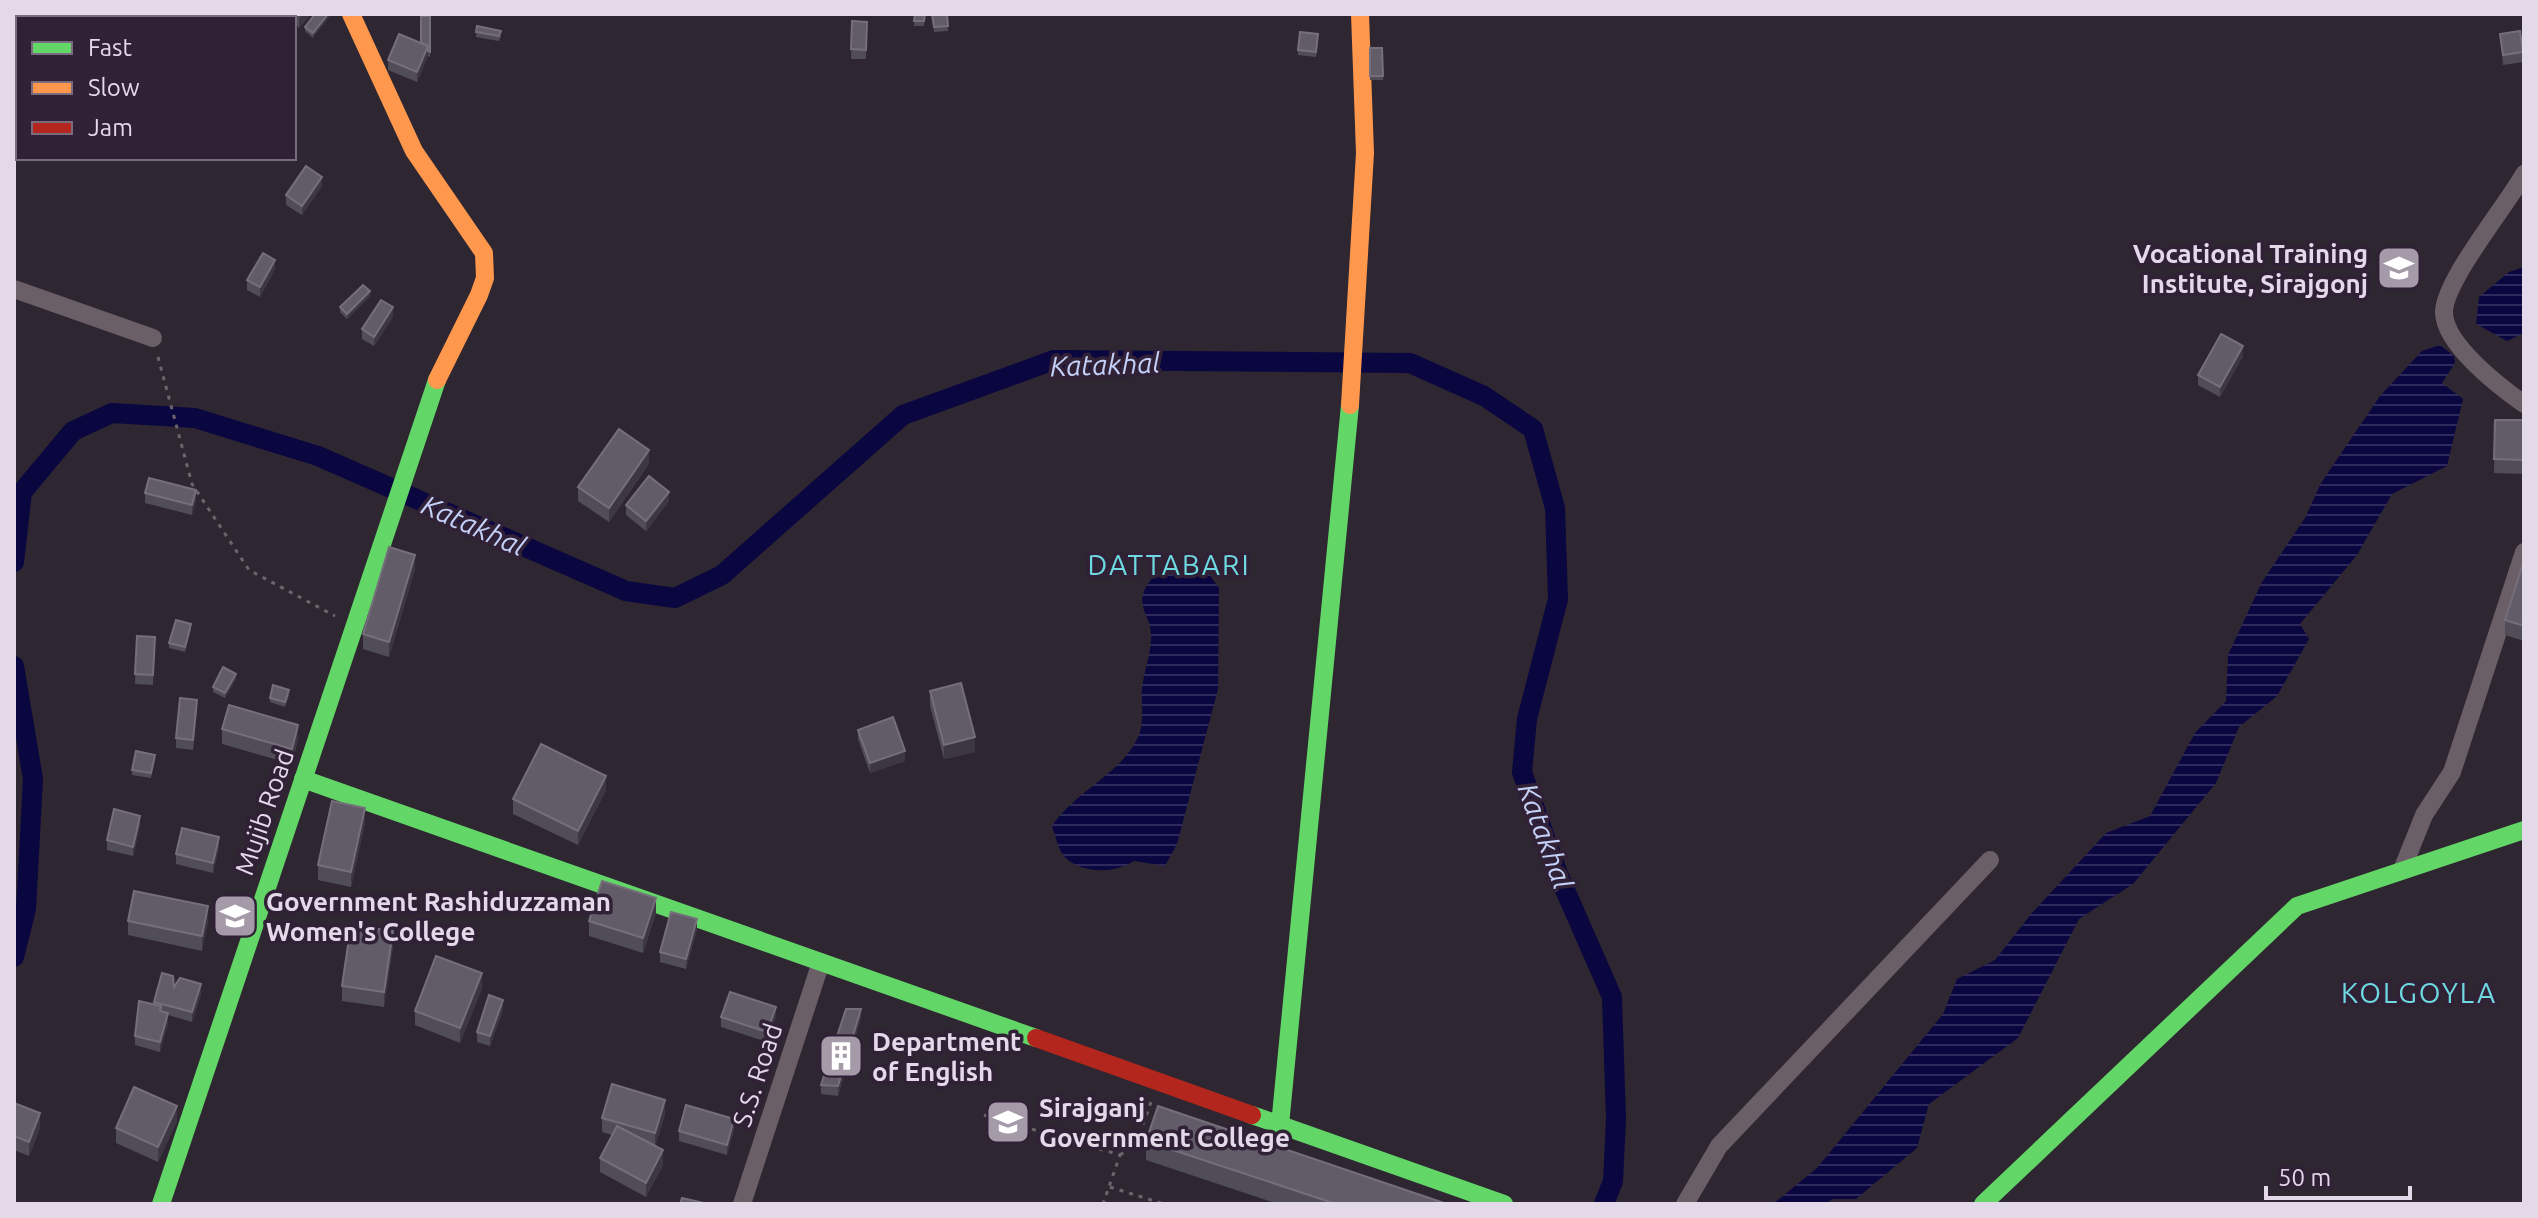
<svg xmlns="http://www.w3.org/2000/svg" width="2538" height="1218" viewBox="0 0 2538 1218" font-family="Ubuntu,sans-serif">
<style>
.water{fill:url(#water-rules)}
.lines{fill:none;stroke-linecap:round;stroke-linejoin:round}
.canal{stroke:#0a0640;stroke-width:20}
.path{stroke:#6d656c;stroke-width:3;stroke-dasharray:4 6;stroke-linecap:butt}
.street{stroke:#6a5e67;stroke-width:18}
.fast{stroke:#63d668;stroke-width:18}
.slow{stroke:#ff974d;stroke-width:18}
.jam{stroke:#b3261e;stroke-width:18}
.wall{fill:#514d57}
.shaded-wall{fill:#3c3741}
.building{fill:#615c67;stroke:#756f7b;stroke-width:2}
.labels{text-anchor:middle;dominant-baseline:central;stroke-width:7;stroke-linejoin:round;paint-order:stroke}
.poi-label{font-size:26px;font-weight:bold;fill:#e4d9e8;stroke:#312136;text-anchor:start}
.street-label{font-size:26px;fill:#e4d9e8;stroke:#312136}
.water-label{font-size:28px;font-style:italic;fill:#c3d0f7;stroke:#312136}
.neighbourhood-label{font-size:28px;letter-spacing:2px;fill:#6dd9e0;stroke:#312136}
</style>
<defs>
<pattern id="water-rules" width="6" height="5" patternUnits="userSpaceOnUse" patternTransform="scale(2)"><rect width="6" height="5" fill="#0a0640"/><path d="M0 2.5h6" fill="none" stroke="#2e2a5c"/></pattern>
</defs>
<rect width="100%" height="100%" fill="#2e2631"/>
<g class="water">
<polygon points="2524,267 2524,333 2507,341 2476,324 2479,297 2509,272"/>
<polygon points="2440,345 2454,356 2455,363 2442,383 2463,399 2447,466 2392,494 2357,555 2300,624 2309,639 2277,696 2239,727 2216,783 2133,884 2079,919 2018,1038 1929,1104 1917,1148 1856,1199 1833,1199 1824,1204 1773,1204 1817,1168 1943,1014 1957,979 1995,960 2031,914 2106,833 2150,816 2195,733 2226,701 2228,655 2262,582 2305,518 2321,483 2380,396 2422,351"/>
<path d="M1206 570 1219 588 1218 689 1177 844 1165 866 1134 861C1116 873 1086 874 1068 860 1058 852 1056 837 1052 826 1076 790 1126 772 1140 732 1144 719 1141 701 1142 688 1144 672 1150 656 1151 640 1153 612 1129 607 1153 577Z"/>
</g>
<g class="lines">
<g class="canal">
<polyline points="14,562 22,492 73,431 112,413 195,418 318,456 626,591 675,598 722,575 903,415 1054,360 1410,363 1484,396 1533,429 1555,508 1558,599 1527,719 1522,772 1558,874 1612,997 1616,1119 1613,1181 1604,1204"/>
<polyline points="14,666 33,779 26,909 14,957"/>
</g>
<g class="path">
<polyline points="158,357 192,484 249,570 335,616"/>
<polyline points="984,1115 1120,1155 1103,1204"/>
<polyline points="1120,1155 1136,1144 1151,1102"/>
<polyline points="1110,1187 1164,1204"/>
</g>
<g class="street">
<path d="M2524 174C2507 205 2443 282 2444 313 2445 345 2500 387 2524 404"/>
<polyline points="14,289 153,338"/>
<polyline points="2402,870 2424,815 2452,772 2524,552"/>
<polyline points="742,1204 821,962"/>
<polyline points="1685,1204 1719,1146 1990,860"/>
</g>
<g class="fast">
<polyline points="303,779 1036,1038"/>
<polyline points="1252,1115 1504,1204"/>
<polyline points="1280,1125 1350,405"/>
<polyline points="161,1204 437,380"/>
<polyline points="1983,1204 2297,906 2524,830"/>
</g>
<g class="slow">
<polyline points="351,14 414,151 484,253 485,278 479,295 437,380"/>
<polyline points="1350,405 1365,153 1360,14"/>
</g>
<polyline class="jam" points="1036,1038 1252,1115"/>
</g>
<g class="wall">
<polygon points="292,14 311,14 299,28 294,23 294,18 292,18"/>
<polygon points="315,14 313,38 305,31 305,27"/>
<polygon points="915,14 925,14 924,26 914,26"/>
<polygon points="932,14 947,14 948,31 934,32"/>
<polygon points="430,16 430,57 428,56 417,82 388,70 388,60 421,43"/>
<polygon points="852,21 867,22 866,59 851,59"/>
<polygon points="476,32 501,36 499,41 476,37"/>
<polygon points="2500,34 2523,52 2523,62 2503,65"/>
<polygon points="1318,39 1316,57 1298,55 1298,50"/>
<polygon points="1370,48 1382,48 1383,80 1370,80"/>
<polygon points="322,186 302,215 286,205 286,195"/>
<polygon points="275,269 260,297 247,290 247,280"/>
<polygon points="370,296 347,319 340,312 340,307"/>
<polygon points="393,317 374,346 362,339 362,329"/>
<polygon points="2243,356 2220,397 2198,385 2198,375"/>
<polygon points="2495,420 2524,420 2524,474 2494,473"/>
<polygon points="649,464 609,522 578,501 578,487"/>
<polygon points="145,493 196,500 192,515 145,503"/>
<polygon points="669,501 646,531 626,515 626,505"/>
<polygon points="2524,560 2524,641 2505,635 2505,620"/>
<polygon points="415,569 389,657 363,649 363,634"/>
<polygon points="191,629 185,652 169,648 169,643"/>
<polygon points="137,636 155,637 153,685 135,684"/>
<polygon points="236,679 225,698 213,692 213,687"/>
<polygon points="930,691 975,752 944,759 930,706"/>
<polygon points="289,695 285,707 270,702 270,698"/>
<polygon points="197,710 193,750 176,748 176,738"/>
<polygon points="222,729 298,739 292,764 222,744"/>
<polygon points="858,730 905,761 870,773 858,739"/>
<polygon points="155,759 151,778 132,775 132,770"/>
<polygon points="606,790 578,845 513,814 513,799"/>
<polygon points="365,822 351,887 318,880 318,865"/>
<polygon points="140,825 133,856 107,850 107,840"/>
<polygon points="219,847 213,873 176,864 176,854"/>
<polygon points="656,913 643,953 589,936 589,921"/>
<polygon points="208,920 202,951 128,935 128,921"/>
<polygon points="697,929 686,969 660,962 660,952"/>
<polygon points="393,946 384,1007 342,1001 342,986"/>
<polygon points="174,987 201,994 192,1022 168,1015 168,1023 160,1052 135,1045 135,1036 154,1005 154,1002"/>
<polygon points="482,988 460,1043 415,1025 415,1011"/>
<polygon points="503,1010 490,1046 477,1042 477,1032"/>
<polygon points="721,1017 776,1017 767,1042 721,1027"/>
<polygon points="861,1018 838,1096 821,1094 821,1085"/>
<polygon points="14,1103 40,1128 29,1156 14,1150"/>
<polygon points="665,1114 655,1146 663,1165 646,1197 600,1172 600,1158 612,1135 602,1132 602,1118"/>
<polygon points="177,1121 158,1162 116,1143 116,1128"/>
<polygon points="734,1129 727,1155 679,1141 679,1131"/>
<polygon points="1146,1141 1447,1204 1278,1204 1146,1160"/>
</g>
<g class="shaded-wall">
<polygon points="303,14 311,14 299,28 299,18"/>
<polygon points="328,14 332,14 313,38 313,33"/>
<polygon points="428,46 428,56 417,82 417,72"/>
<polygon points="322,177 322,186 302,215 302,206"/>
<polygon points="275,260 275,269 260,297 260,287"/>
<polygon points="370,291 370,296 347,319 347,314"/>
<polygon points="393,307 393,317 374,346 374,337"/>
<polygon points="2243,346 2243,356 2220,397 2220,387"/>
<polygon points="649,450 649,464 609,522 609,508"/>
<polygon points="196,490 196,500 192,515 192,505"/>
<polygon points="669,492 669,501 646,531 646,521"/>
<polygon points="415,555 415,569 389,657 389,642"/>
<polygon points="236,674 236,679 225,698 225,693"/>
<polygon points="298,725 298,739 292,764 292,749"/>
<polygon points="975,737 975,752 944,759 944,745"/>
<polygon points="905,751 905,761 870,773 870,763"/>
<polygon points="606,776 606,790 578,845 578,831"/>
<polygon points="365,808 365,822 351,887 351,872"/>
<polygon points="140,816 140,825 133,856 133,847"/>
<polygon points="219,837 219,847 213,873 213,863"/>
<polygon points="656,898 656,913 643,953 643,938"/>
<polygon points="208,906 208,920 202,951 202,936"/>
<polygon points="697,919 697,929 686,969 686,959"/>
<polygon points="393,931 393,946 384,1007 384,992"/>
<polygon points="482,973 482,988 460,1043 460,1028"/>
<polygon points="201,984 201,994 192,1022 192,1012"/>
<polygon points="503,1000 503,1010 490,1046 490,1036"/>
<polygon points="776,1007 776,1017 767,1042 767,1032"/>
<polygon points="861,1009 861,1018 838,1096 838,1086"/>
<polygon points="168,1013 168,1023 160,1052 160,1042"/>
<polygon points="665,1100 665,1114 655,1148 655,1133"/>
<polygon points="177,1106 177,1121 158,1162 158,1147"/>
<polygon points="40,1113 40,1128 29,1156 29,1142"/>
<polygon points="734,1119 734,1129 727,1155 727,1145"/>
<polygon points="663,1150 663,1165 646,1197 646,1183"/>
</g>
<g class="building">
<polygon points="315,14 328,14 313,33 305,27"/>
<polygon points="915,14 925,14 924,21 914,21"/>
<polygon points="932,14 947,14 948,26 934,27"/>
<polygon points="421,16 430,16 430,52 428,51 428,46 421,43"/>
<polygon points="852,21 867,22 866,50 851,49"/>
<polygon points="477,26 501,31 499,36 476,32"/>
<polygon points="2520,31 2523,52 2503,55 2500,34"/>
<polygon points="1300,32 1318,34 1316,52 1298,50"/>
<polygon points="399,34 428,46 417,72 388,60"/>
<polygon points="1370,48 1382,48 1383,76 1370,76"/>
<polygon points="306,166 322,177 302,206 286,195"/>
<polygon points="263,253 275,260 260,287 247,280"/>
<polygon points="363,285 370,291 347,314 340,307"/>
<polygon points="381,300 393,307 374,337 362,329"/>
<polygon points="2221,334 2243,346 2220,387 2198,375"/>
<polygon points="2495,420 2524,420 2524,460 2494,459"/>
<polygon points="619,429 649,450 609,508 578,487"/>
<polygon points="649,476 669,492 646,521 626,505"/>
<polygon points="149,478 196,490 192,505 145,493"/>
<polygon points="389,547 415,555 389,642 363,634"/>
<polygon points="2524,560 2524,626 2505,620"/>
<polygon points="176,620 191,624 185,647 169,643"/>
<polygon points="137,636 155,637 153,675 135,674"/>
<polygon points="223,667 236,674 225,693 213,687"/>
<polygon points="961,683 975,737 944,745 930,691"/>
<polygon points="273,685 289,690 285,702 270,698"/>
<polygon points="180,698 197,700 193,740 176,738"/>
<polygon points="229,705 298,725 292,749 222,729"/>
<polygon points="893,717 905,751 870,763 858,730"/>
<polygon points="541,744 606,776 578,831 513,799"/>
<polygon points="136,751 155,755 151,773 132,770"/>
<polygon points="332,801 365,808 351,872 318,865"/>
<polygon points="114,809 140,816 133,847 107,840"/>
<polygon points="182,828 219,837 213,863 176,854"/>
<polygon points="602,881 656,898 643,938 589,921"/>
<polygon points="134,891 208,906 202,936 128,921"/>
<polygon points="671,912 697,919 686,959 660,952"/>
<polygon points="351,925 393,931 384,992 342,986"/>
<polygon points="436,956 482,973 460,1028 415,1011"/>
<polygon points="162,973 173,976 174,987 180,978 201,984 192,1012 154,1002"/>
<polygon points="730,992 776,1007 767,1032 721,1017"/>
<polygon points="489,995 503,1000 490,1036 477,1032"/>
<polygon points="139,1001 161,1006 160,1011 168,1013 160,1042 135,1036"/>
<polygon points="846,1009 861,1009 838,1086 821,1085"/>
<polygon points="612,1084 665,1100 655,1133 602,1118"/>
<polygon points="134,1087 177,1106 158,1147 116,1128"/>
<polygon points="14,1103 40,1113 29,1142 14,1136"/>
<polygon points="686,1105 734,1119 727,1145 679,1131"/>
<polygon points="1158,1106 1447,1204 1336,1204 1146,1141"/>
<polygon points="617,1126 663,1150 646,1183 600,1158"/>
<polygon points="682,1198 708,1204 680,1204"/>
</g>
<defs>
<g id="school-square" transform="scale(2.3)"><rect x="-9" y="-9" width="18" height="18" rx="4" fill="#a49aa8" stroke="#312136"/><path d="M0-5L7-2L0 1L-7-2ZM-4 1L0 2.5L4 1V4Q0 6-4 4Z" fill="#fff"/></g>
<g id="university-square" transform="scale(2.3)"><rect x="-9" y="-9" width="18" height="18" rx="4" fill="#a49aa8" stroke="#312136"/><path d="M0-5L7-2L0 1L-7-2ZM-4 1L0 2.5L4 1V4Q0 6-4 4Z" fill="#fff"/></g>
<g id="building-square" transform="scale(2.3)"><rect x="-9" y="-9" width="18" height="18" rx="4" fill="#a49aa8" stroke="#312136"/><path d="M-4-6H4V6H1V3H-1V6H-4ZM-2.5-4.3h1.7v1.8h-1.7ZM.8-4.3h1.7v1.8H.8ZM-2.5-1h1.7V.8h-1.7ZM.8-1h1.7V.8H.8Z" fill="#fff"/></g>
</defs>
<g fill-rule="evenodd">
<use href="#school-square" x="2399" y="268"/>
<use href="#university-square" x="235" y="916"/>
<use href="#building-square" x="841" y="1056"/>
<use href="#university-square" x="1008" y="1122"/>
</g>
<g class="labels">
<g class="poi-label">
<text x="2368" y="253" text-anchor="end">Vocational Training<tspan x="2368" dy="30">Institute, Sirajgonj</tspan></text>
<text x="266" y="901">Government Rashiduzzaman<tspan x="266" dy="30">Women's College</tspan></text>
<text x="872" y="1041">Department<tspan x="872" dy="30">of English</tspan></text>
<text x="1039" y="1107">Sirajganj<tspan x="1039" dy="30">Government College</tspan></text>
</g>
<g class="street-label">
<text transform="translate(264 812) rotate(-71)">Mujib Road</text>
<text transform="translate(757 1075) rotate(-72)">S.S. Road</text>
</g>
<g class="water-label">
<text transform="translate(1105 364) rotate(-2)">Katakhal</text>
<text transform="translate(474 525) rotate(24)">Katakhal</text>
<text transform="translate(1546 836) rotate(70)">Katakhal</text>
</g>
<g class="neighbourhood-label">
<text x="1169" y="564">DATTABARI</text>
<text x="2419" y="992">KOLGOYLA</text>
</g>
</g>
<rect width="2538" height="1218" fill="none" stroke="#e4d9e8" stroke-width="32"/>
<rect x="16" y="16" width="280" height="144" fill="#312136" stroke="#796b7d" stroke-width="2"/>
<rect x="32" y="42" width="40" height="12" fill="#63d668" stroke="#796b7d" stroke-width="2"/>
<text x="88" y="56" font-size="24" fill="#e4d9e8">Fast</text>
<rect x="32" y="82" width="40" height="12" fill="#ff974d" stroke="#796b7d" stroke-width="2"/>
<text x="88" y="96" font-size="24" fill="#e4d9e8">Slow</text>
<rect x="32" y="122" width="40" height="12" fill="#b3261e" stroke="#796b7d" stroke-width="2"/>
<text x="88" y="136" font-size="24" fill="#e4d9e8">Jam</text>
<path d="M2266 1186v12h144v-12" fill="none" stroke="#e4d9e8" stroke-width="4"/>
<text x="2278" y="1186" font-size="24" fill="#e4d9e8" stroke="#312136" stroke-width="6" paint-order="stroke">50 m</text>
</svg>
